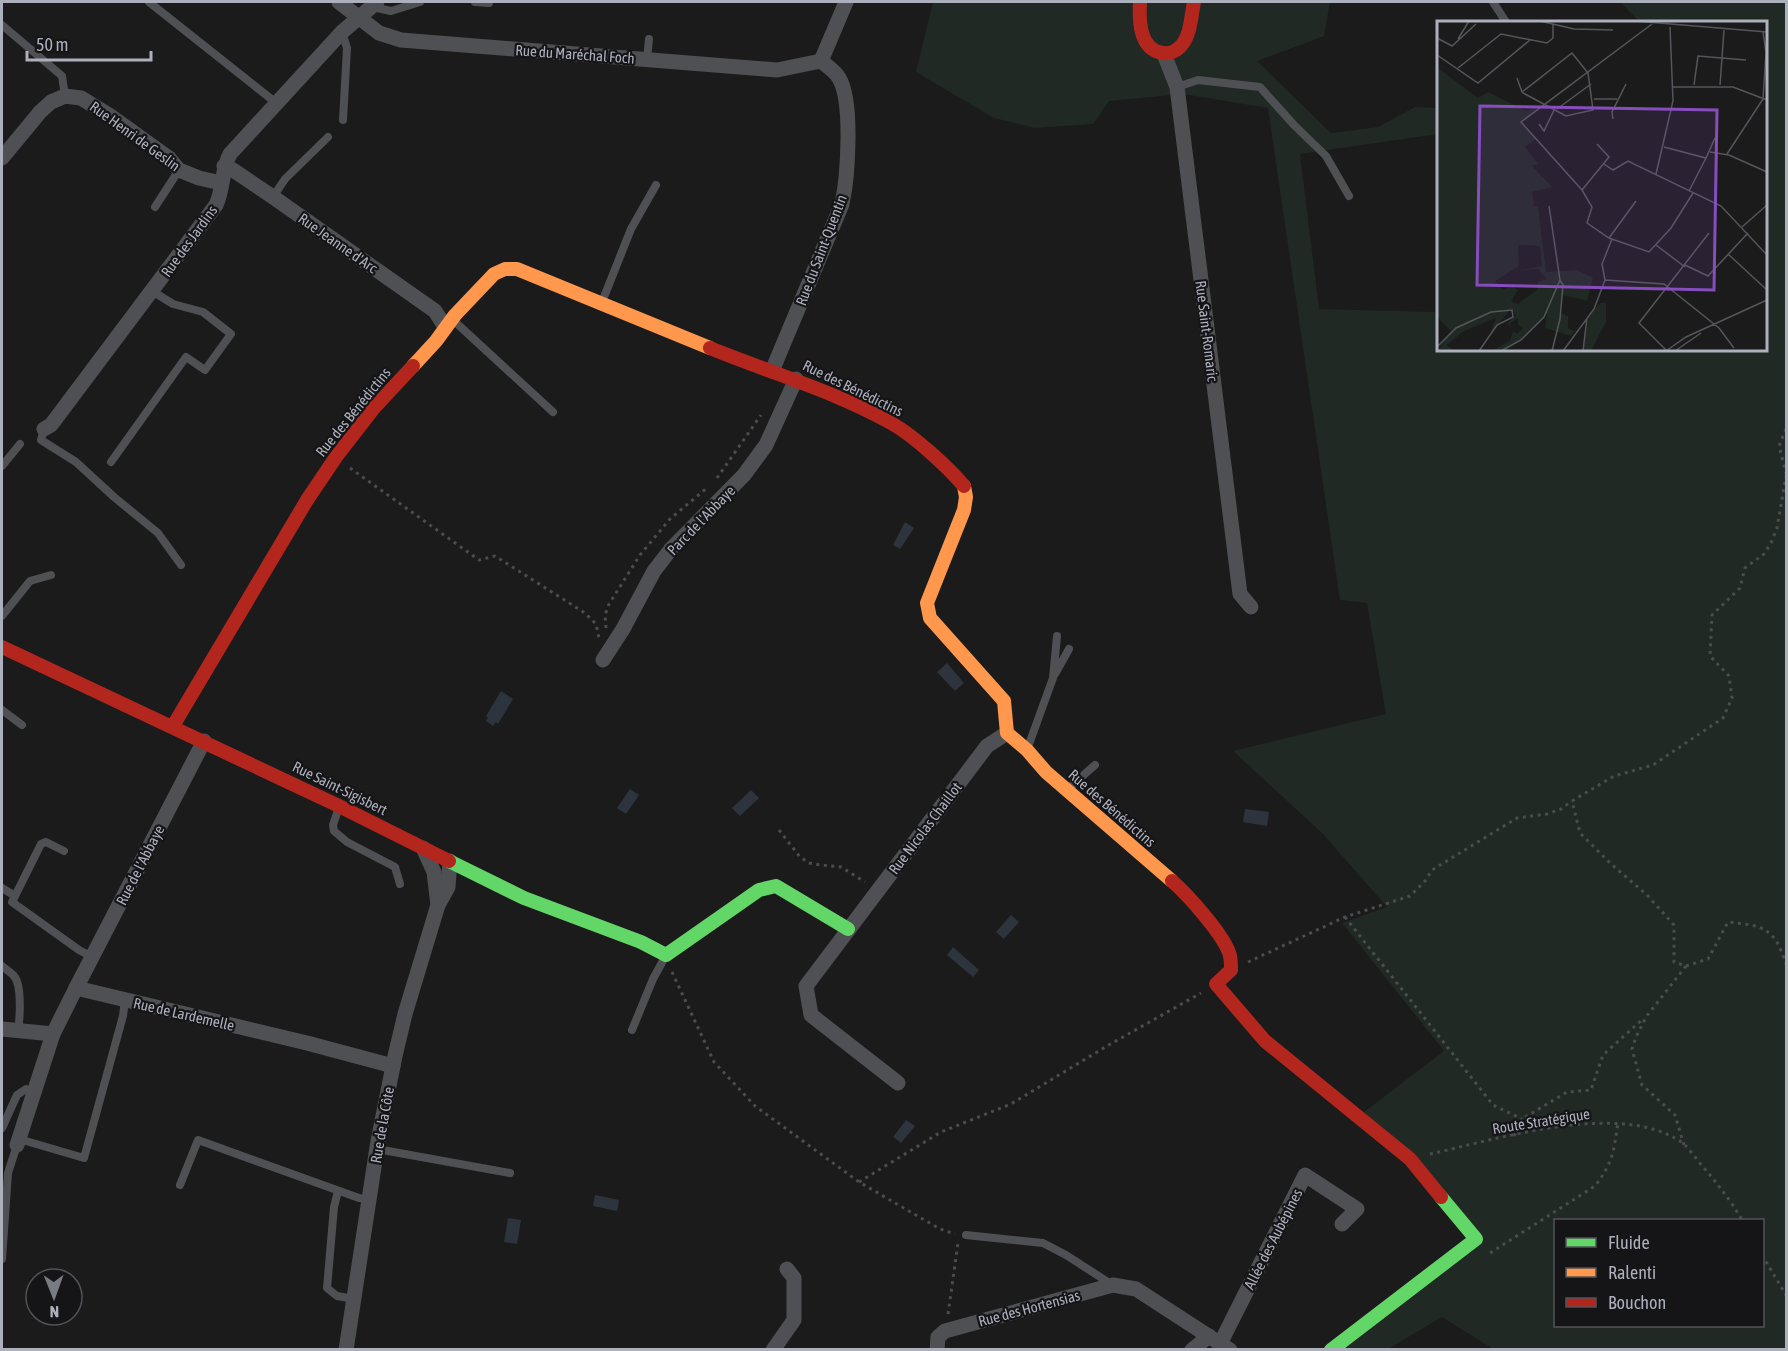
<svg xmlns="http://www.w3.org/2000/svg" width="1788" height="1351" viewBox="0 0 1788 1351" font-family="'Asap Condensed',sans-serif">
<style>
.green{fill:#202923;fill-rule:evenodd}
.water{fill:#2d343e}
.lines{fill:none;stroke-linecap:round;stroke-linejoin:round}
.path{stroke:#4b4c4f;stroke-width:3;stroke-dasharray:3 4.5;stroke-linecap:butt}
.lane{stroke:#4f5054;stroke-width:8}
.street{stroke:#4f5054;stroke-width:15}
.fast{stroke:#63d668;stroke-width:14}
.slow{stroke:#ff974d;stroke-width:14}
.jam{stroke:#b3261e;stroke-width:14}
.labels{text-anchor:middle;dominant-baseline:central;stroke-width:4.5;stroke-linejoin:round;paint-order:stroke}
.street-label{font-size:15px;fill:#acafbc;stroke:#151517}
.inset-road{fill:none;stroke:#55565b;stroke-width:1.5}
.view{fill:#874dbe;fill-opacity:0.15;stroke:#874dbe;stroke-width:3}
.inset-edge{fill:none;stroke:#acafbc;stroke-width:3}
</style>
<rect width="100%" height="100%" fill="#1b1b1b"/>
<path class="green" d="M933 2H1330L1324 36 1257 61 1331 133 1378 127 1415 107 1438 108V134L1300 154 1319 309 1438 312V350H1766V22H1640L1620 2H1786V1349H1493L1442 1317 1388 1349H1331L1475 1239 1364 1112 1444 1051 1342 923 1387 907 1323 834 1233 751 1386 714 1367 603 1340 600 1268 108 1183 94 1109 101 1093 124 1035 128 994 118 916 72ZM1556 1220H1762V1326H1556Z"/>
<g class="water">
<polygon points="905,522 914,528 900,549 893,545"/>
<polygon points="947,663 964,683 955,691 937,672"/>
<polygon points="501,691 513,699 498,724 496,722 493,726 486,721 488,718 486,716"/>
<polygon points="630,789 639,795 626,814 617,808"/>
<polygon points="751,790 759,798 740,816 732,808"/>
<polygon points="1245,809 1269,812 1267,826 1243,822"/>
<polygon points="1011,915 1019,922 1004,939 996,932"/>
<polygon points="953,947 979,970 973,977 947,955"/>
<polygon points="906,1120 915,1126 901,1143 893,1137"/>
<polygon points="595,1195 619,1200 617,1211 593,1206"/>
<polygon points="508,1218 521,1220 517,1244 504,1242"/>
</g>
<g class="lines">
<g class="path">
<polyline points="1786,429 1779,446 1786,473"/>
<polyline points="350,468 479,560 495,556 585,613 596,624 599,638"/>
<polyline points="717,478 761,415"/>
<polyline points="606,628 605,615 609,604 640,555 670,519 708,487"/>
<polyline points="779,830 800,857 809,863 820,865 841,867 865,882"/>
<polyline points="1345,917 1493,1105 1522,1119"/>
<polyline points="1248,962 1345,917 1410,896 1425,881 1432,870 1517,818 1547,814 1561,809 1572,801"/>
<path d="M1686 966 1708 959 1728 922C1764 926 1774 927 1786 964"/>
<polyline points="672,972 714,1062 755,1106 859,1182 940,1229 955,1234"/>
<polyline points="1514,1136 1522,1119 1567,1092 1591,1090 1603,1055 1644,1018"/>
<polyline points="1684,1145 1675,1115 1642,1085 1632,1049 1636,1037 1646,1017 1686,966 1674,962 1674,925 1647,895 1610,863 1580,833 1572,801 1614,776 1653,765 1723,718 1732,698 1729,676 1710,656 1712,615 1740,588 1745,568 1764,554 1771,543 1777,528 1786,476"/>
<path d="M1430 1154C1498 1139 1624 1099 1684 1144 1689 1149 1694 1156 1699 1162 1715 1181 1730 1199 1742 1220"/>
<polyline points="859,1182 941,1132 1011,1104 1107,1046 1201,993"/>
<path d="M1490 1253 1595 1186C1613 1163 1614 1150 1618 1122"/>
<polyline points="1762,1255 1786,1295"/>
<polyline points="948,1314 958,1243"/>
</g>
<g class="lane">
<polyline points="149,2 275,102"/>
<polyline points="475,2 489,3"/>
<polyline points="1493,2 1506,22"/>
<polyline points="372,7 391,11 420,2"/>
<polyline points="2,25 62,76 65,96"/>
<polyline points="342,32 347,48 343,120"/>
<polyline points="647,59 649,39"/>
<polyline points="1177,87 1198,80 1260,87 1294,125 1326,156 1349,196"/>
<polyline points="273,197 285,179 328,137"/>
<polyline points="155,207 179,170"/>
<polyline points="602,302 631,229 656,185"/>
<polyline points="453,320 553,412"/>
<polyline points="44,429 41,440 76,462 114,497 158,533 181,565"/>
<polyline points="111,462 186,357 205,370 231,334 203,312 173,304 152,291"/>
<polyline points="2,466 20,444"/>
<polyline points="2,616 30,581 51,575"/>
<polyline points="1055,674 1069,649"/>
<polyline points="2,710 22,725"/>
<polyline points="1028,747 1053,678 1057,636"/>
<polyline points="1069,788 1095,765"/>
<polyline points="339,807 333,825 334,831 347,842 395,867 400,884"/>
<polyline points="64,851 46,842 41,844 12,902 79,950 92,957"/>
<polyline points="2,888 15,896"/>
<path d="M2 966C5 969 11 972 14 976 22 985 20 1018 18 1031"/>
<polyline points="632,1030 653,979 665,957"/>
<polyline points="2,1128 17,1095 26,1089 34,1092"/>
<polyline points="19,1139 84,1158 123,1016 125,1000"/>
<polyline points="377,1149 510,1173"/>
<polyline points="180,1185 198,1140 359,1198 369,1199"/>
<polyline points="338,1191 334,1207 327,1288 337,1296 354,1299"/>
<polyline points="966,1235 1043,1243 1066,1255 1111,1284"/>
<polyline points="2,1259 8,1173 17,1145"/>
</g>
<g class="street">
<polyline points="339,2 379,33 401,40 777,70 821,61"/>
<polyline points="1164,54 1177,87 1240,594 1251,607"/>
<polyline points="821,61 846,2"/>
<polyline points="2,158 40,112 51,102 65,96 81,98 112,117 169,158 179,170 199,178 221,183"/>
<polyline points="224,166 233,170 273,197 435,311 445,327"/>
<path d="M772 371 842 204C848 176 853 101 839 78 835 71 827 66 821 61"/>
<path d="M44 429 51 425 216 205C224 188 221 171 230 154L342 32 377 2"/>
<polyline points="603,660 623,629 654,571 671,549 744,475 766,445 796,379"/>
<polyline points="423,848 434,872 438,905"/>
<polyline points="76,988 204,741"/>
<polyline points="2,1029 53,1034"/>
<polyline points="898,1083 811,1015 806,986 987,746 1007,733"/>
<polyline points="17,1145 53,1034 76,988 307,1043 393,1066"/>
<polyline points="1220,1344 1305,1175 1357,1209 1342,1224"/>
<polyline points="346,1350 378,1141 395,1056 405,1014 438,905 448,887 450,861"/>
<polyline points="773,1350 794,1320 794,1278 787,1269"/>
<polyline points="937,1350 938,1337 945,1331 1113,1285 1136,1289 1230,1350"/>
<polyline points="1192,1350 1209,1336"/>
</g>
<g class="fast">
<polyline points="449,861 524,898 641,942 666,955 759,890 776,886 848,929"/>
<polyline points="1331,1350 1476,1239 1441,1197"/>
</g>
<g class="slow">
<polyline points="413,366 436,341 455,315 494,274 505,269 517,269 710,348"/>
<polyline points="964,486 966,497 964,510 927,603 930,618 1004,701 1007,733 1027,750 1046,772 1172,881"/>
</g>
<g class="jam">
<path d="M1140 2C1139 20 1139 50 1163 53 1169 54 1176 51 1180 47 1191 36 1191 16 1194 2"/>
<path d="M710 348C771 373 834 391 891 423 913 435 948 467 964 486"/>
<polyline points="2,647 339,806 449,861"/>
<polyline points="173,726 307,500 336,457 374,408 413,366"/>
<path d="M1172 881C1187 894 1226 937 1230 956 1231 960 1231 966 1231 970L1216 984 1265 1041 1410 1159 1441 1197"/>
</g>
</g>
<g class="labels">
<g class="street-label">
<text transform="translate(575 54) rotate(4)">Rue du Maréchal Foch</text>
<text transform="translate(135 136) rotate(36)">Rue Henri de Geslin</text>
<text transform="translate(189 241) rotate(-54)">Rue des Jardins</text>
<text transform="translate(338 243) rotate(35)">Rue Jeanne d'Arc</text>
<text transform="translate(821 250) rotate(-69)">Rue du Saint-Quentin</text>
<text transform="translate(1207 331) rotate(83)">Rue Saint-Romaric</text>
<text transform="translate(853 388) rotate(26)">Rue des Bénédictins</text>
<text transform="translate(353 412) rotate(-51)">Rue des Bénédictins</text>
<text transform="translate(701 520) rotate(-46)">Parc de l'Abbaye</text>
<text transform="translate(340 788) rotate(26)">Rue Saint-Sigisbert</text>
<text transform="translate(1112 808) rotate(41)">Rue des Bénédictins</text>
<text transform="translate(925 828) rotate(-53)">Rue Nicolas Chaillot</text>
<text transform="translate(140 865) rotate(-63)">Rue de l'Abbaye</text>
<text transform="translate(184 1014) rotate(13)">Rue de Lardemelle</text>
<text transform="translate(1541 1121) rotate(-9)">Route Stratégique</text>
<text transform="translate(382 1125) rotate(-80)">Rue de la Côte</text>
<text transform="translate(1273 1239) rotate(-63)">Allée des Aubépines</text>
<text transform="translate(1029 1308) rotate(-15)">Rue des Hortensias</text>
</g>
</g>
<g transform="translate(1437 21)">
<rect width="330" height="330" fill="#1b1b1b"/>
<path d="M0 46 41 77 51 71 89 90 105 83 84 101 99 118 88 126 101 143 95 145 115 166 95 171 97 185 101 186 109 251 140 249 156 257 150 280 126 274 123 292 131 295V307L138 310 134 315 108 307 110 292 84 319 64 330H54L73 320 76 310 80 313 86 307 81 304V297L73 302 75 307 72 303 67 306 79 294 74 288 53 313 59 297 27 310 10 324 17 330H0L14 310 0 296ZM81 224 103 225 105 245 84 249 101 248 110 258 101 261 100 269 81 283 74 280 81 269 74 265 66 269 58 260 82 245ZM163 282H169V301L154 330H146L152 295Z" fill="#202923" fill-rule="evenodd"/>
<path class="inset-road" d="M103 0 137 8 176 9M198 0 330 11M215 3 84 101 145 169 155 186 150 202 172 217 212 231 234 207 256 172M0 17 15 25 39 3M21 18 32 0M0 34 41 62 93 19M21 47 64 13 110 22 116 17V3M80 57 85 71 88 73 129 95 156 89 151 52 135 32 85 71M257 64 261 35 309 39M283 64 287 9M236 66H296L330 79M157 78H180M120 88 154 63M176 98 175 91 189 63M102 103 107 110 118 87M227 126 269 137 278 117M273 131 292 134 330 151M290 133 326 78 329 32 326 11M167 143 176 149 191 140 284 185 330 234M219 153 236 80 233 6M145 169 172 136 160 123M252 170 269 137M112 185 123 259M305 206 330 184M172 217 199 180M219 224 248 246M291 233 330 269M248 244 271 255 311 212M168 259 227 263 282 307 297 327M168 259 165 243 175 218M0 326 19 307 54 291 75 289 76 296 60 304 42 330M229 329 202 302 272 212M64 330 84 319 107 296 123 259 126 264 123 298 115 330M126 330 157 288 168 259M146 330 150 297M229 330 249 316 330 279M238 330 264 312"/>
<path class="view" d="M43 85 280 89 277 269 40 264Z"/>
<rect width="330" height="330" class="inset-edge"/>
</g>
<rect width="1788" height="1351" fill="none" stroke="#acafbc" stroke-width="6"/>
<rect x="1554" y="1219" width="210" height="108" fill="#151517" stroke="#515359" stroke-width="1.5"/>
<rect x="1566" y="1238" width="30" height="9" fill="#63d668" stroke="#515359" stroke-width="1.5"/>
<text x="1608" y="1249" font-size="18" fill="#acafbc">Fluide</text>
<rect x="1566" y="1268" width="30" height="9" fill="#ff974d" stroke="#515359" stroke-width="1.5"/>
<text x="1608" y="1279" font-size="18" fill="#acafbc">Ralenti</text>
<rect x="1566" y="1298" width="30" height="9" fill="#b3261e" stroke="#515359" stroke-width="1.5"/>
<text x="1608" y="1309" font-size="18" fill="#acafbc">Bouchon</text>
<g transform="translate(54 1297) rotate(179)"><circle r="28" fill="#151517" stroke="#515359" stroke-width="1.5"/>
<path d="M0-4.5L10 22L0 15L-10 22Z" fill="#797b84"/>
<text y="-9" font-size="16" font-weight="bold" text-anchor="middle" fill="#acafbc">N</text>
</g>
<path d="M27 51v9h124v-9" fill="none" stroke="#acafbc" stroke-width="3"/>
<text x="36" y="51" font-size="18" fill="#acafbc" stroke="#151517" stroke-width="4.5" paint-order="stroke">50 m</text>
</svg>
